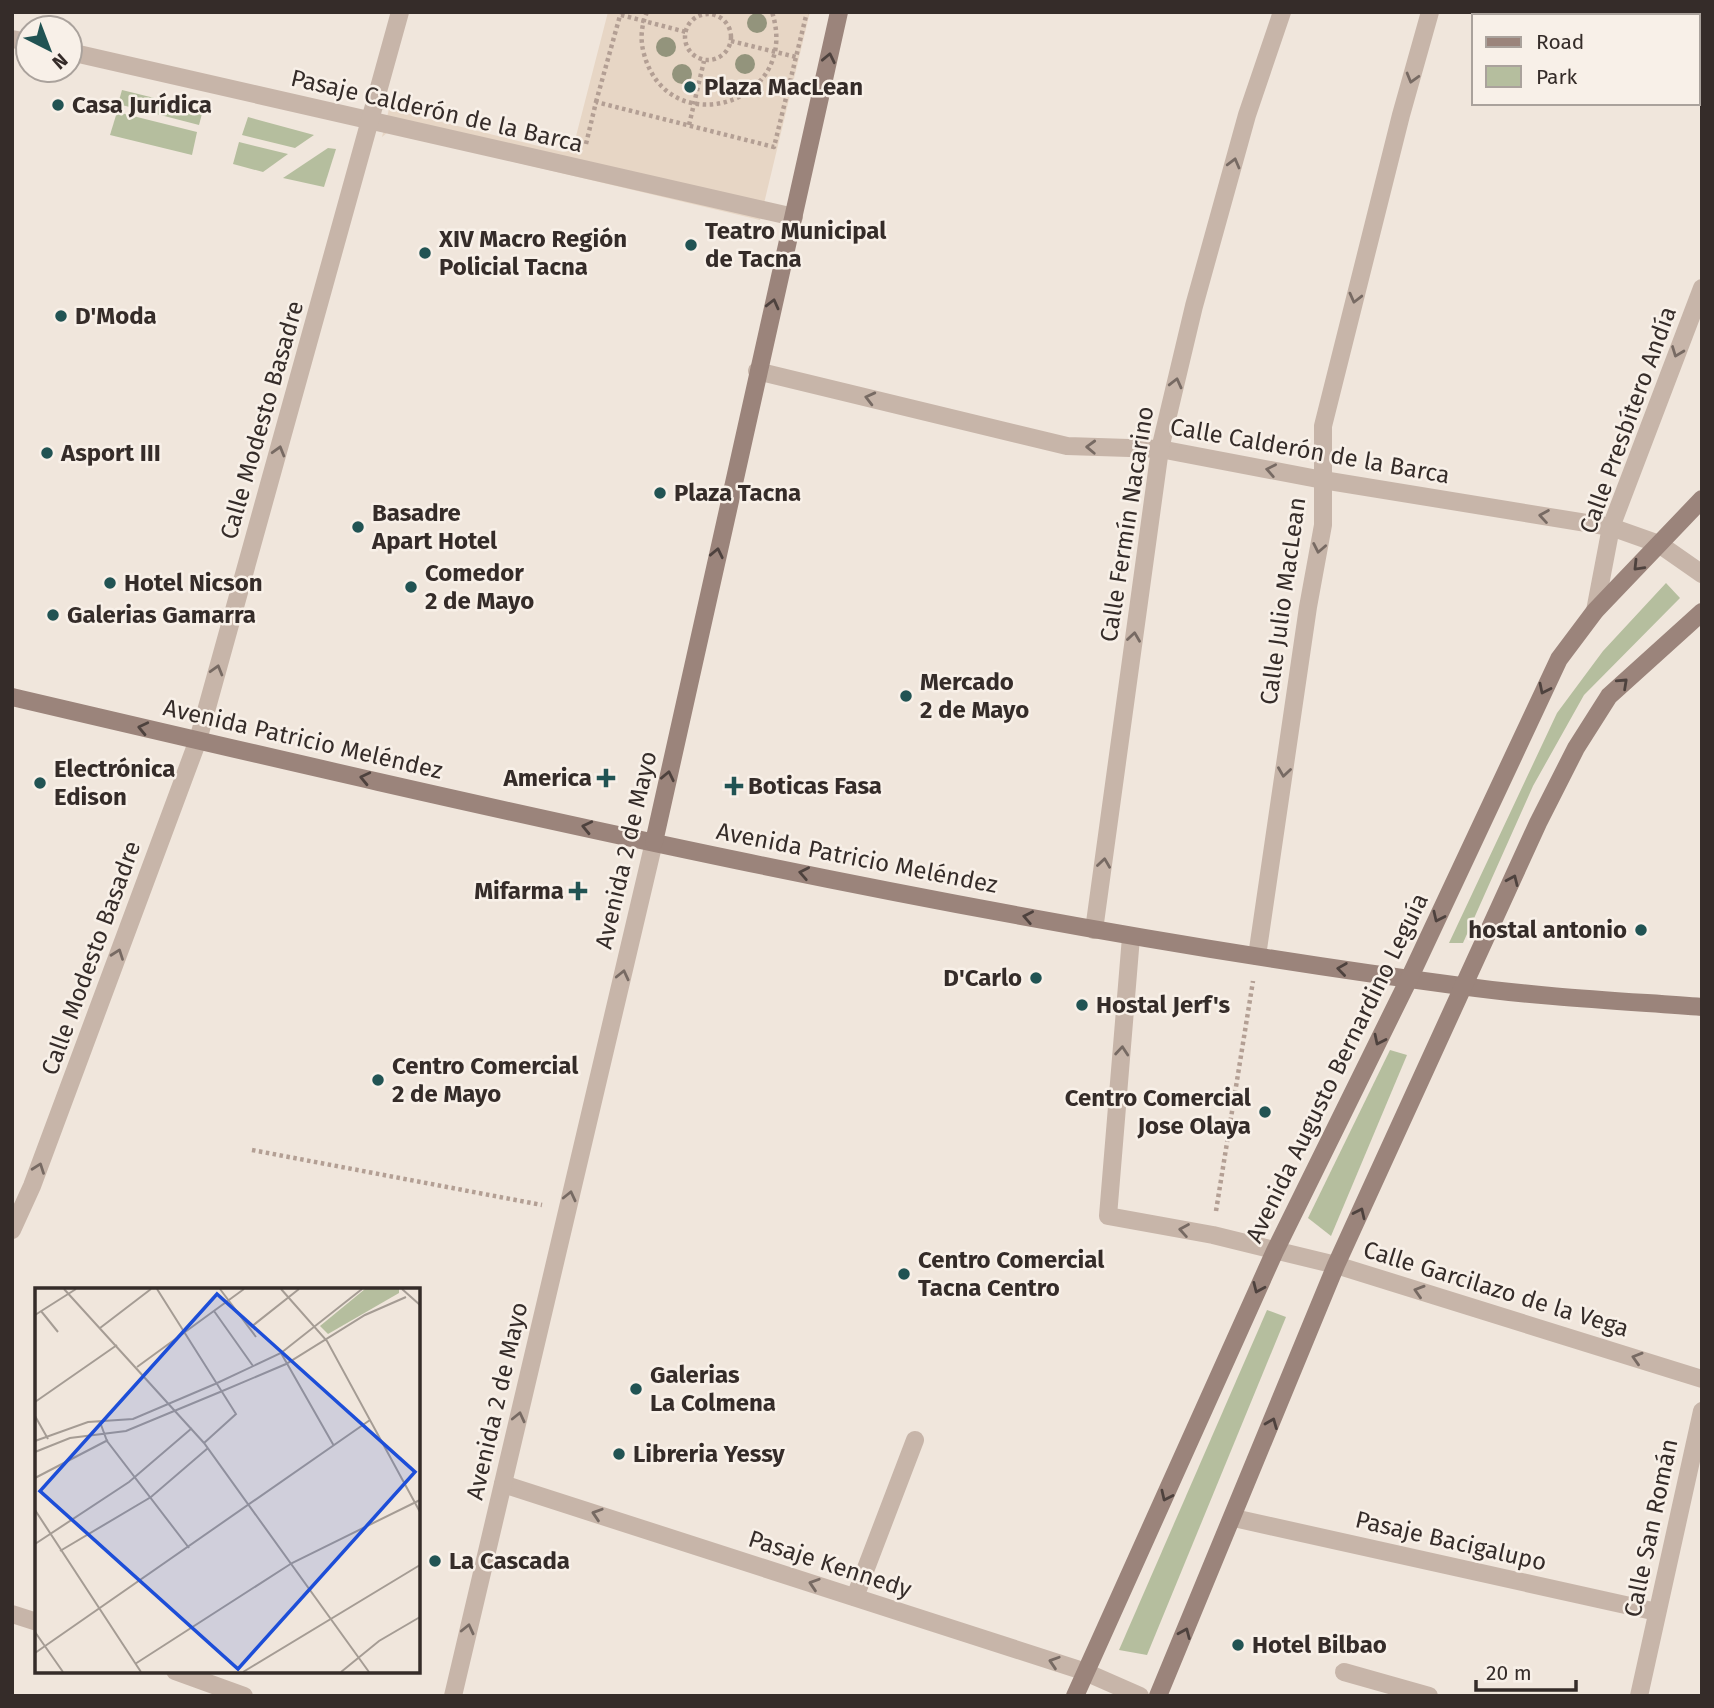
<svg xmlns="http://www.w3.org/2000/svg" width="1714" height="1708" viewBox="0 0 1714 1708" font-family="'Fira Sans',sans-serif">
<style>
.green{fill:#b5be9e}
.plaza{fill:#e7d6c5}
.lines{fill:none;stroke-linecap:round;stroke-linejoin:round}
.path{stroke:#b39f94;stroke-width:4.5;stroke-dasharray:3.5 3.5;stroke-linecap:butt}
.lane{stroke:#c7b5a9;stroke-width:18}
.street{stroke:#c7b5a9;stroke-width:18}
.secondary{stroke:#9b847b;stroke-width:18}
.tree{fill:#93947c}
.oneway{stroke:#4e423e}
.oneway2{stroke:#776a63}
.poi-dot{fill:#215353;stroke:#f8f0e8;stroke-width:2.5}
.labels{text-anchor:middle;dominant-baseline:central;stroke-width:5;stroke-linejoin:round;paint-order:stroke}
.poi-label{font-size:24px;font-weight:bold;fill:#352c29;stroke:#f8f0e8;text-anchor:start}
.street-label{font-size:24px;fill:#352c29;stroke:#f8f0e8}
.inset-road{fill:none;stroke:#a59c94;stroke-width:2}
.view{fill:#1d4ed8;fill-opacity:0.15;stroke:#1d4ed8;stroke-width:3.5}
.inset-edge{fill:none;stroke:#352c29;stroke-width:3.5}
</style>
<rect width="100%" height="100%" fill="#f0e6dc"/>
<g class="green">
<polygon points="122,90 203,110 199,125 118,104"/>
<polygon points="117,112 197,132 192,155 110,135"/>
<polygon points="248,117 314,135 295,148 242,135"/>
<polygon points="239,142 288,154 263,172 233,164"/>
<polygon points="328,148 336,149 324,187 283,178"/>
<polygon points="1666,583 1680,598 1584,695 1533,786 1463,943 1449,943 1557,713 1603,651"/>
<polygon points="1390,1050 1407,1055 1331,1236 1308,1218"/>
<polygon points="1267,1310 1286,1317 1147,1655 1119,1650"/>
</g>
<polygon class="plaza" points="608,12 810,12 760,220 388,132 382,137 389,109 563,152 574,144"/>
<g class="lines">
<g class="path">
<path d="M647 12C641 26 640 40 644 54 668 144 802 104 772 12"/>
<circle cx="708" cy="37" r="23"/>
<polyline points="621,15 686,32"/>
<polyline points="731,41 796,57"/>
<polyline points="596,102 621,12"/>
<polyline points="689,125 704,61"/>
<polyline points="586,144 596,102 774,147 807,12"/>
<polyline points="252,1150 542,1205"/>
<polyline points="1216,1211 1253,981"/>
</g>
<polyline class="lane" points="855,1597 915,1440"/>
<g class="street">
<polyline points="12,39 28,42"/>
<polyline points="70,52 794,217"/>
<polyline points="757,371 1067,446 1160,449 1323,480 1611,527 1659,544 1702,574"/>
<polyline points="1595,611 1611,527 1702,288"/>
<polyline points="1094,930 1160,449 1194,306 1247,115 1282,12"/>
<polyline points="1131,937 1108,1216 1213,1235 1336,1265 1702,1379"/>
<polyline points="1257,956 1308,607 1323,525 1323,426 1401,115 1430,12"/>
<polyline points="12,1230 32,1186 198,740 400,12"/>
<polyline points="503,1484 1083,1671 1140,1696"/>
<polyline points="1234,1518 1657,1612"/>
<polyline points="12,1614 37,1622"/>
<polyline points="175,1671 244,1696"/>
<polyline points="1344,1672 1429,1696"/>
<polyline points="453,1696 654,842"/>
<polyline points="1639,1696 1702,1411"/>
</g>
<g class="secondary">
<path d="M12 697C491 809 973 922 1461 986 1540 997 1622 1001 1702 1007"/>
<polyline points="654,842 839,12"/>
<polyline points="1075,1696 1275,1251 1409,979 1559,659 1595,611 1702,499"/>
<polyline points="1158,1696 1336,1265 1538,823 1576,748 1609,696 1702,612"/>
</g>
</g>
<g class="tree">
<circle cx="757" cy="23" r="10"/>
<circle cx="666" cy="47" r="10"/>
<circle cx="745" cy="64" r="10"/>
<circle cx="682" cy="74" r="10"/>
</g>
<defs><path id="oneway-chevron" d="M-2-3.5L2.5 0L-2 3.5" fill="none" stroke-width="1.6" stroke-linecap="round" stroke-linejoin="round" transform="scale(1.75)"/></defs>
<g class="oneway">
<use href="#oneway-chevron" transform="translate(829 58) rotate(-78)"/>
<use href="#oneway-chevron" transform="translate(773 304) rotate(-76)"/>
<use href="#oneway-chevron" transform="translate(717 553) rotate(-78)"/>
<use href="#oneway-chevron" transform="translate(1638 566) rotate(134)"/>
<use href="#oneway-chevron" transform="translate(1623 683) rotate(-43)"/>
<use href="#oneway-chevron" transform="translate(1544 689) rotate(116)"/>
<use href="#oneway-chevron" transform="translate(143 728) rotate(-167)"/>
<use href="#oneway-chevron" transform="translate(668 776) rotate(-78)"/>
<use href="#oneway-chevron" transform="translate(365 778) rotate(-167)"/>
<use href="#oneway-chevron" transform="translate(587 827) rotate(-167)"/>
<use href="#oneway-chevron" transform="translate(804 873) rotate(-169)"/>
<use href="#oneway-chevron" transform="translate(1513 880) rotate(-66)"/>
<use href="#oneway-chevron" transform="translate(1028 917) rotate(-169)"/>
<use href="#oneway-chevron" transform="translate(1438 917) rotate(115)"/>
<use href="#oneway-chevron" transform="translate(1342 969) rotate(-172)"/>
<use href="#oneway-chevron" transform="translate(1379 1040) rotate(116)"/>
<use href="#oneway-chevron" transform="translate(1360 1213) rotate(-65)"/>
<use href="#oneway-chevron" transform="translate(1258 1288) rotate(114)"/>
<use href="#oneway-chevron" transform="translate(1272 1423) rotate(-68)"/>
<use href="#oneway-chevron" transform="translate(1166 1496) rotate(115)"/>
<use href="#oneway-chevron" transform="translate(1185 1633) rotate(-67)"/>
</g>
<g class="oneway2">
<use href="#oneway-chevron" transform="translate(1412 78) rotate(106)"/>
<use href="#oneway-chevron" transform="translate(1234 163) rotate(-75)"/>
<use href="#oneway-chevron" transform="translate(1355 298) rotate(104)"/>
<use href="#oneway-chevron" transform="translate(1677 352) rotate(111)"/>
<use href="#oneway-chevron" transform="translate(1176 383) rotate(-76)"/>
<use href="#oneway-chevron" transform="translate(870 398) rotate(-166)"/>
<use href="#oneway-chevron" transform="translate(1091 447) rotate(-178)"/>
<use href="#oneway-chevron" transform="translate(279 451) rotate(-74)"/>
<use href="#oneway-chevron" transform="translate(1271 470) rotate(-169)"/>
<use href="#oneway-chevron" transform="translate(1544 516) rotate(-171)"/>
<use href="#oneway-chevron" transform="translate(1319 548) rotate(101)"/>
<use href="#oneway-chevron" transform="translate(1134 637) rotate(-82)"/>
<use href="#oneway-chevron" transform="translate(217 670) rotate(-74)"/>
<use href="#oneway-chevron" transform="translate(1284 772) rotate(98)"/>
<use href="#oneway-chevron" transform="translate(1104 863) rotate(-82)"/>
<use href="#oneway-chevron" transform="translate(118 954) rotate(-70)"/>
<use href="#oneway-chevron" transform="translate(623 975) rotate(-77)"/>
<use href="#oneway-chevron" transform="translate(1122 1051) rotate(-85)"/>
<use href="#oneway-chevron" transform="translate(39 1168) rotate(-70)"/>
<use href="#oneway-chevron" transform="translate(570 1196) rotate(-77)"/>
<use href="#oneway-chevron" transform="translate(1184 1230) rotate(-170)"/>
<use href="#oneway-chevron" transform="translate(1419 1291) rotate(-163)"/>
<use href="#oneway-chevron" transform="translate(1637 1358) rotate(-163)"/>
<use href="#oneway-chevron" transform="translate(519 1417) rotate(-77)"/>
<use href="#oneway-chevron" transform="translate(597 1514) rotate(-162)"/>
<use href="#oneway-chevron" transform="translate(814 1584) rotate(-162)"/>
<use href="#oneway-chevron" transform="translate(468 1629) rotate(-77)"/>
<use href="#oneway-chevron" transform="translate(1054 1662) rotate(-162)"/>
</g>
<g class="poi-dot">
<circle cx="690" cy="87" r="7"/>
<circle cx="58" cy="105" r="7"/>
<circle cx="691" cy="245" r="7"/>
<circle cx="425" cy="253" r="7"/>
<circle cx="61" cy="316" r="7"/>
<circle cx="47" cy="453" r="7"/>
<circle cx="660" cy="493" r="7"/>
<circle cx="358" cy="527" r="7"/>
<circle cx="110" cy="583" r="7"/>
<circle cx="411" cy="587" r="7"/>
<circle cx="53" cy="615" r="7"/>
<circle cx="906" cy="696" r="7"/>
<path d="M602.5 767.5h7v7h7v7h-7v7h-7v-7h-7v-7h7z"/>
<circle cx="40" cy="783" r="7"/>
<path d="M730.5 775.5h7v7h7v7h-7v7h-7v-7h-7v-7h7z"/>
<path d="M574.5 880.5h7v7h7v7h-7v7h-7v-7h-7v-7h7z"/>
<circle cx="1641" cy="930" r="7"/>
<circle cx="1036" cy="978" r="7"/>
<circle cx="1082" cy="1005" r="7"/>
<circle cx="378" cy="1080" r="7"/>
<circle cx="1265" cy="1112" r="7"/>
<circle cx="904" cy="1274" r="7"/>
<circle cx="636" cy="1389" r="7"/>
<circle cx="619" cy="1454" r="7"/>
<circle cx="435" cy="1561" r="7"/>
<circle cx="1238" cy="1645" r="7"/>
</g>
<g class="labels">
<g class="poi-label">
<text x="704" y="87">Plaza MacLean</text>
<text x="72" y="105">Casa Jurídica</text>
<text x="705" y="231">Teatro Municipal<tspan x="705" dy="28">de Tacna</tspan></text>
<text x="439" y="239">XIV Macro Región<tspan x="439" dy="28">Policial Tacna</tspan></text>
<text x="75" y="316">D'Moda</text>
<text x="61" y="453">Asport III</text>
<text x="674" y="493">Plaza Tacna</text>
<text x="372" y="513">Basadre<tspan x="372" dy="28">Apart Hotel</tspan></text>
<text x="425" y="573">Comedor<tspan x="425" dy="28">2 de Mayo</tspan></text>
<text x="124" y="583">Hotel Nicson</text>
<text x="67" y="615">Galerias Gamarra</text>
<text x="920" y="682">Mercado<tspan x="920" dy="28">2 de Mayo</tspan></text>
<text x="54" y="769">Electrónica<tspan x="54" dy="28">Edison</tspan></text>
<text x="592" y="778" text-anchor="end">America</text>
<text x="748" y="786">Boticas Fasa</text>
<text x="564" y="891" text-anchor="end">Mifarma</text>
<text x="1627" y="930" text-anchor="end">hostal antonio</text>
<text x="1022" y="978" text-anchor="end">D'Carlo</text>
<text x="1096" y="1005">Hostal Jerf's</text>
<text x="392" y="1066">Centro Comercial<tspan x="392" dy="28">2 de Mayo</tspan></text>
<text x="1251" y="1098" text-anchor="end">Centro Comercial<tspan x="1251" dy="28">Jose Olaya</tspan></text>
<text x="918" y="1260">Centro Comercial<tspan x="918" dy="28">Tacna Centro</tspan></text>
<text x="650" y="1375">Galerias<tspan x="650" dy="28">La Colmena</tspan></text>
<text x="633" y="1454">Libreria Yessy</text>
<text x="449" y="1561">La Cascada</text>
<text x="1252" y="1645">Hotel Bilbao</text>
</g>
<g class="street-label">
<text transform="translate(437 111) rotate(13)">Pasaje Calderón de la Barca</text>
<text transform="translate(262 420) rotate(-74)">Calle Modesto Basadre</text>
<text transform="translate(1628 420) rotate(-70)">Calle Presbítero Andía</text>
<text transform="translate(1310 451) rotate(10)">Calle Calderón de la Barca</text>
<text transform="translate(1127 524) rotate(-81)">Calle Fermín Nacarino</text>
<text transform="translate(1283 601) rotate(-82)">Calle Julio MacLean</text>
<text transform="translate(303 739) rotate(13)">Avenida Patricio Meléndez</text>
<text transform="translate(626 850) rotate(-77)">Avenida 2 de Mayo</text>
<text transform="translate(857 858) rotate(11)">Avenida Patricio Meléndez</text>
<text transform="translate(91 958) rotate(-70)">Calle Modesto Basadre</text>
<text transform="translate(1337 1068) rotate(-64)">Avenida Augusto Bernardino Leguía</text>
<text transform="translate(1496 1289) rotate(17)">Calle Garcilazo de la Vega</text>
<text transform="translate(497 1401) rotate(-77)">Avenida 2 de Mayo</text>
<text transform="translate(1651 1528) rotate(-78)">Calle San Román</text>
<text transform="translate(1451 1541) rotate(13)">Pasaje Bacigalupo</text>
<text transform="translate(830 1564) rotate(18)">Pasaje Kennedy</text>
</g>
</g>
<g transform="translate(35 1288)">
<rect width="385" height="385" fill="#f0e6dc"/>
<path d="M330 1H364V5L293 46 285 38Z" fill="#b5be9e"/>
<path class="inset-road" d="M29 1 169 155 334 384M122 1 201 126 169 155M185 1 221 49M246 1 292 53 385 224M367 1 385 17M6 23 23 44M179 23 218 78M0 27 41 1M216 39 264 1M65 40 116 1M246 65 299 158M102 79 209 1M0 114 82 57M0 128 13 151M65 134 72 153 154 260M0 153 53 134 98 131 180 96 246 65 327 1M0 164 35 150 91 143 185 104 251 76 330 27 371 9M0 190 73 152M0 222 106 384M0 256 94 194 157 140M25 263 116 209 173 160M0 344 28 384M0 365 335 132M100 376 257 275 385 212M208 384 385 277M306 384 344 353 385 329"/>
<path class="view" d="M182 6 380 184 203 381 5 203Z"/>
<rect width="385" height="385" class="inset-edge"/>
</g>
<rect width="1714" height="1708" fill="none" stroke="#352c29" stroke-width="28"/>
<rect x="1472" y="14" width="228" height="91" fill="#f8f0e8" stroke="#aaa29c" stroke-width="2"/>
<rect x="1486" y="37" width="35" height="10" fill="#9b847b" stroke="#aaa29c" stroke-width="2"/>
<text x="1536" y="49" font-size="21" fill="#352c29">Road</text>
<rect x="1486" y="66" width="35" height="21" fill="#b5be9e" stroke="#aaa29c" stroke-width="2"/>
<text x="1536" y="84" font-size="21" fill="#352c29">Park</text>
<g transform="translate(49 49) rotate(138)"><circle r="33" fill="#f8f0e8" stroke="#aaa29c" stroke-width="2"/>
<path d="M0-5L12 26L0 18L-12 26Z" fill="#215353"/>
<text y="-10" font-size="19" font-weight="bold" text-anchor="middle" fill="#352c29">N</text>
</g>
<path d="M1476 1680v10h100v-10" fill="none" stroke="#352c29" stroke-width="3.5"/>
<text x="1486" y="1680" font-size="21" fill="#352c29" stroke="#f8f0e8" stroke-width="5" paint-order="stroke">20 m</text>
</svg>
